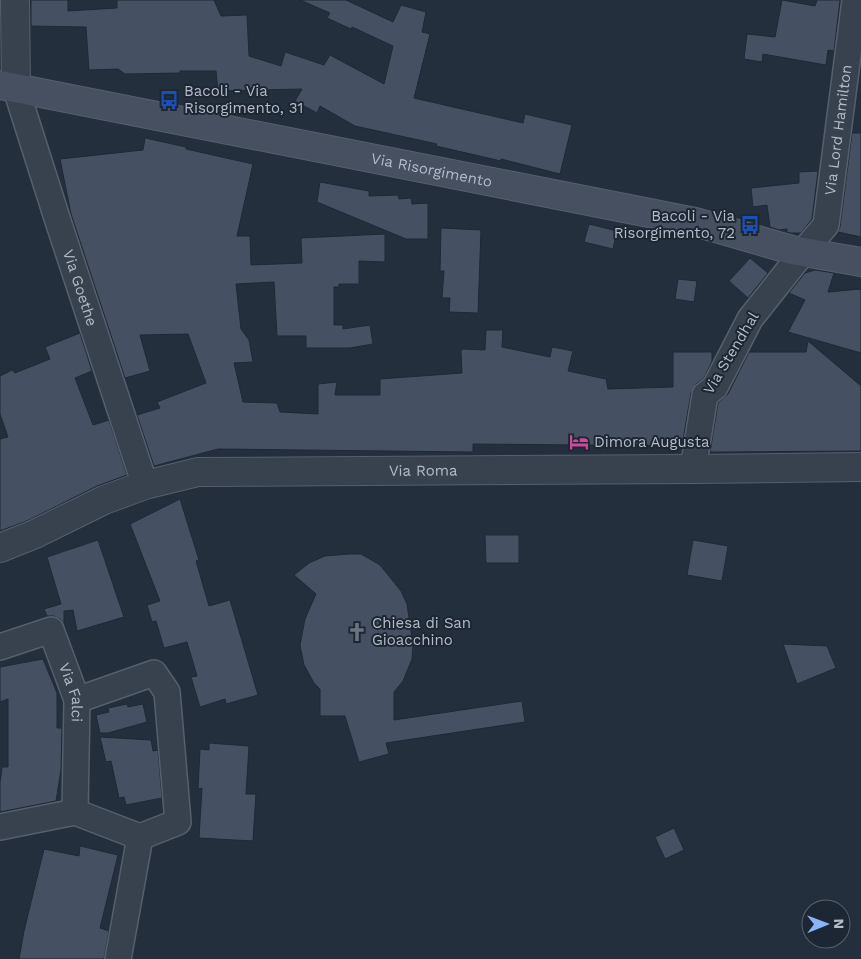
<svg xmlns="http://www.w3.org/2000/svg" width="861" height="959" viewBox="0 0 861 959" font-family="'Work Sans',sans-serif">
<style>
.building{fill:#455162;stroke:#1f2835}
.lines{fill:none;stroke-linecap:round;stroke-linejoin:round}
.minor-casing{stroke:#565f6c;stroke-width:28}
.tertiary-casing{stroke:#565f6c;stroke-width:30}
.secondary-casing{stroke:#565f6c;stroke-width:30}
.minor{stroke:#38414e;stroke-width:25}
.tertiary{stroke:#38414e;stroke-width:28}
.secondary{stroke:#465061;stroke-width:28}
.labels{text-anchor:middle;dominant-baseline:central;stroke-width:4;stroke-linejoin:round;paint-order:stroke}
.poi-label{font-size:15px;fill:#b4bcc9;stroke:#1d2633;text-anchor:start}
.street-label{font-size:15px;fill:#b4bcc9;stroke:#1d2633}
</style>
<rect width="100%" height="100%" fill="#242f3e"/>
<g class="building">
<polygon points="31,0 68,0 68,11 117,8 117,0 214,0 221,16 247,15 249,56 281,66 285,52 324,65 330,55 384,84 393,46 352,27 351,29 327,18 330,13 300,0 346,0 393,22 401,5 426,12 422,32 430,34 414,98 523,123 525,114 572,125 560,174 501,159 501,161 436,146 437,144 355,126 320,106 317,113 295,101 302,89 218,91 216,71 180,71 180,73 125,74 118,69 89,70 86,27 31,26"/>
<polygon points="782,0 815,6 817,0 840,0 834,51 828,50 826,65 763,54 762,62 744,59 747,34 775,37"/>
<polygon points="852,133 861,133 861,237 838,232 840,227"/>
<polygon points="145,138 186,147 186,149 253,164 237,236 250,236 251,265 302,263 301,238 385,234 385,262 359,261 359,284 339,284 339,287 334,287 334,325 343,325 343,329 370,325 373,344 350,348 306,348 306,336 277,336 274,282 236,284 241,329 249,340 253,362 234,363 243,402 277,403 280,412 318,414 318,384 337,382 335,395 380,395 380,379 462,373 461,351 462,350 462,349 485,350 486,330 503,330 502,347 550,357 552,347 573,351 568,371 606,379 608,389 673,387 673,352 712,352 712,361 704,378 696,384 691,393 682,446 473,444 473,452 218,449 154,466 137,415 160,408 157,402 206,383 188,334 140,335 150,371 125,378 71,214 60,159 143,150"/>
<polygon points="818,171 812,219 801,233 790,233 787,232 787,229 779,230 770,227 767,205 753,207 751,188 799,183 799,172"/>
<polygon points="320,182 369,191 369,196 398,195 399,199 411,198 412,204 428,203 428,239 406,239 317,202"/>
<polygon points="589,224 617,231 613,249 584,242"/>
<polygon points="441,228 481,230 478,313 449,312 450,298 442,298 444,271 440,271"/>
<polygon points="750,258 768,273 748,298 729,281"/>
<polygon points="815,270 834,273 828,292 861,289 861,353 788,332 805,300 789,293 805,273"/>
<polygon points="678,279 697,281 694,302 675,299"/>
<polygon points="80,333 92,371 75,378 93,425 109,420 127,475 97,486 29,520 0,531 0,439 8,437 0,414 0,376 12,370 15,373 50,359 45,347"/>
<polygon points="808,341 861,386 861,451 710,452 718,403 728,394 749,352 806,352"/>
<polygon points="180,499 199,560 196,561 209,606 230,600 258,695 226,704 225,699 200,707 191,677 197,676 187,642 164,648 156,621 152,622 147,605 160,601 130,524"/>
<polygon points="485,535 519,535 519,563 486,563"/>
<polygon points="98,540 124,617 77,631 73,610 64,611 64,624 60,619 54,616 47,616 44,609 61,604 47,557"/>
<polygon points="693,540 728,546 722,581 687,575"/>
<polygon points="349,554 361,554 380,565 401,591 407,604 413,645 412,659 403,681 394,692 394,720 522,701 525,722 386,743 389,754 359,762 345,716 320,716 320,689 314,683 304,665 300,645 305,619 316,594 294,575 309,563 325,556"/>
<polygon points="783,644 827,646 836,668 797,684"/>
<polygon points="43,659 57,693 57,728 62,728 61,770 56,801 0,812 0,783 2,767 8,767 8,699 0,702 0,667"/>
<polygon points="127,704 128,707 143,704 147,722 108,733 100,733 96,715 109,712 108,708"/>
<polygon points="100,737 151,740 153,751 158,750 162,798 126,805 124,797 119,798 111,761 106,762"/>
<polygon points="209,743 249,746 246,794 256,794 253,841 199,838 202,788 198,789 200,749 209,750"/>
<polygon points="674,828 684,850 665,859 655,837"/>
<polygon points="80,846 118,855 100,928 109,931 104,959 19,959 24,931 44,849 79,856"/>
</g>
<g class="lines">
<g class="minor-casing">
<g id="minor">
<path id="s1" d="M16 89 57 218 145 485"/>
<path id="s2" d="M693 469 705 395 715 387 750 319 803 252 826 225 855 0"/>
<path id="s3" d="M0 647 51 630 77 700 75 812 0 827"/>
<polyline points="77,700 154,673 167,692 178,822 140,837"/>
<polyline points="75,812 140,837 118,959"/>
</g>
</g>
<g class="tertiary-casing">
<g id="tertiary">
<polyline points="15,0 16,89"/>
<path id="s4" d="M0 548 35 534 104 500 145 485 198 472 693 469 861 467"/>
</g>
</g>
<g class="secondary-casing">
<g id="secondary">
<path id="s5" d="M0 85 695 222 792 250 861 262"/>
</g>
</g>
<use href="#minor" class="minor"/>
<use href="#tertiary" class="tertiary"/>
<use href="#secondary" class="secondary"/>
</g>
<defs>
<g id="bus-bare" transform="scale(1.5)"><path d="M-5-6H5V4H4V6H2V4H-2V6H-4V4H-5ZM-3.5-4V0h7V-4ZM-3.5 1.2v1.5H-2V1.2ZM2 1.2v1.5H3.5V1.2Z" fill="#1a4fb4" stroke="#1d2633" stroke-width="2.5" paint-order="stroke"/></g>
<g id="hotel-bare" transform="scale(1.5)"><path d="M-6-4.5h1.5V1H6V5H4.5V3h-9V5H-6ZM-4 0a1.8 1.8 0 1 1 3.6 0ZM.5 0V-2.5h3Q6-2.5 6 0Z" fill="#d1479c" stroke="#1d2633" stroke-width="2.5" paint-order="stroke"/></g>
<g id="church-bare" transform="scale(1.5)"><path d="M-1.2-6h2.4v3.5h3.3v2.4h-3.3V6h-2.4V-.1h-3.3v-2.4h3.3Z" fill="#6b7280" stroke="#1d2633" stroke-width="2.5" paint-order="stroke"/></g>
</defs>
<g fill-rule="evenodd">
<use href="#bus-bare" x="169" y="100"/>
<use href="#bus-bare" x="750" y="225"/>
<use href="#hotel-bare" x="579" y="442"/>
<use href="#church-bare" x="357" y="632"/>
</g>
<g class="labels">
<g class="poi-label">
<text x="184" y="91">Bacoli - Via<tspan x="184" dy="17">Risorgimento, 31</tspan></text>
<text x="735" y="216" text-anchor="end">Bacoli - Via<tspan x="735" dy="17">Risorgimento, 72</tspan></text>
<text x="594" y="442">Dimora Augusta</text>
<text x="372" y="623">Chiesa di San<tspan x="372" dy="17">Gioacchino</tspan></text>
</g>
<g class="street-label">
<text stroke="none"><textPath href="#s2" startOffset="381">Via Lord Hamilton</textPath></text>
<text stroke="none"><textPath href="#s5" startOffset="440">Via Risorgimento</textPath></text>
<text stroke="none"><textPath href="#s1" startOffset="209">Via Goethe</textPath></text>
<text transform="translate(731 353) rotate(-59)">Via Stendhal</text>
<text stroke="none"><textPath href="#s4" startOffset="438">Via Roma</textPath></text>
<text stroke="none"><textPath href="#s3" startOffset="120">Via Falci</textPath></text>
</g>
</g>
<g transform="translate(826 924) rotate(89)"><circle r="24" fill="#1d2633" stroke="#59626f"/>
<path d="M0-4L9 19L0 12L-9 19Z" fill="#8ab4f8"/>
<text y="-8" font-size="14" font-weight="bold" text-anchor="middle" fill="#b4bcc9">N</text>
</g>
</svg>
